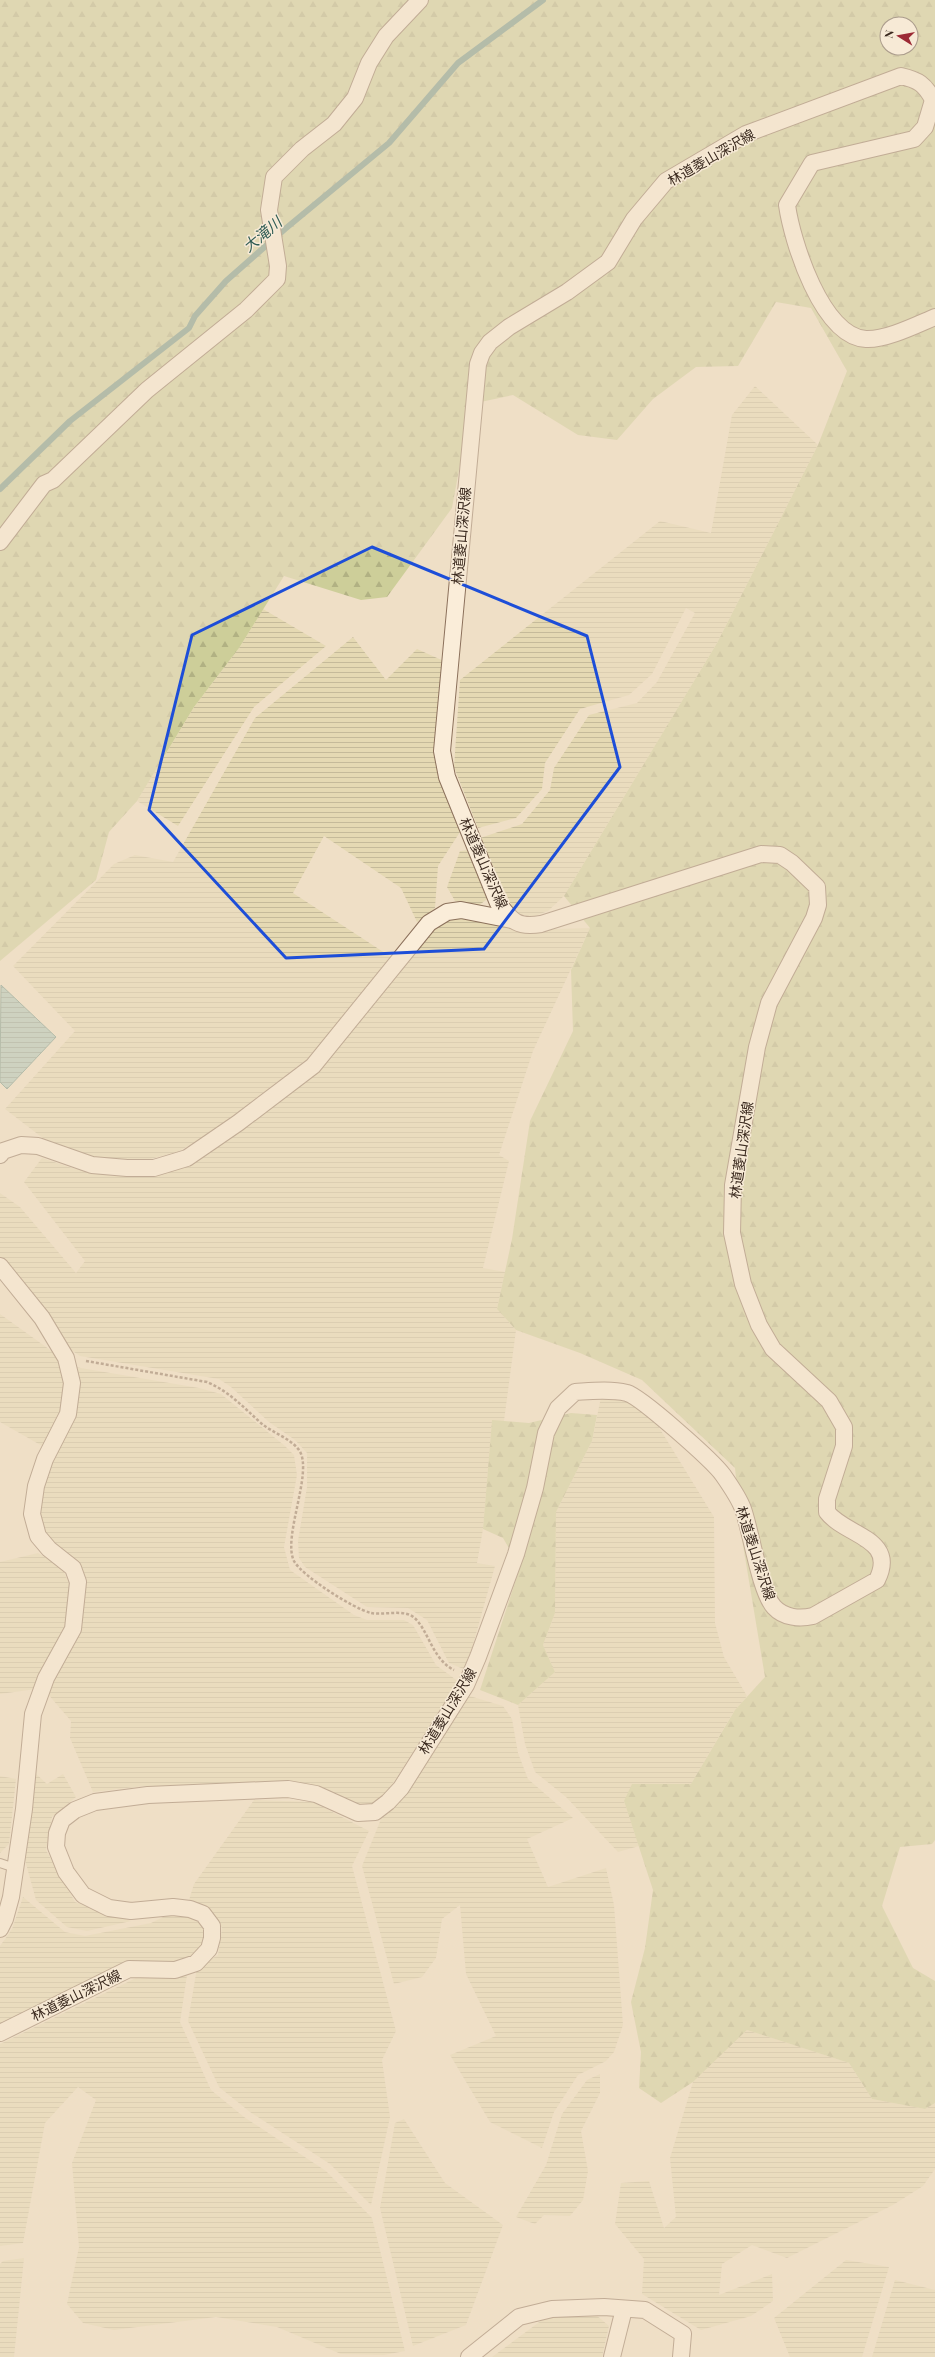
<svg xmlns="http://www.w3.org/2000/svg" width="935" height="2357" viewBox="0 0 935 2357" font-family="'Playfair Display','Noto Sans JP',serif">
<style>
.farmland{fill:url(#farmland-rules)}
.forest{fill:url(#forest-firs);fill-rule:evenodd}
.water{fill:url(#water-rules);stroke:#6d9286}
.lines{fill:none;stroke-linecap:round;stroke-linejoin:round}
.stream{stroke:#6d9286;stroke-width:6}
.service-casing{stroke:#8b705b;stroke-width:10}
.minor-casing{stroke:#8b705b;stroke-width:18}
.path{stroke:#8b705b;stroke-width:2.5;stroke-dasharray:3 2;stroke-linecap:butt}
.service{stroke:#faedd9;stroke-width:8}
.minor{stroke:#faedd9;stroke-width:16}
.marked{fill:none;stroke:#1d4ed8;stroke-width:3;stroke-linejoin:round}
.labels{text-anchor:middle;dominant-baseline:central;stroke-width:3;stroke-linejoin:round;paint-order:stroke}
.street-label{font-size:14px;fill:#3b2a1f;stroke:#f7ead6}
.water-label{font-size:15px;font-style:italic;fill:#2e5b54;stroke:#f7ead6}
</style>
<defs>
<pattern id="farmland-rules" width="6" height="5" patternUnits="userSpaceOnUse"><rect width="6" height="5" fill="#e5d9b3"/><path d="M0 2.5h6" fill="none" stroke="#c5ba9a"/></pattern>
<pattern id="forest-firs" width="22" height="20" patternUnits="userSpaceOnUse"><rect width="22" height="20" fill="#cdce99"/><path d="M5 1l3.5 6h-7zM16 11l3.5 6h-7z" fill="#b1b183"/></pattern>
<pattern id="water-rules" width="6" height="5" patternUnits="userSpaceOnUse"><rect width="6" height="5" fill="#a7c3b8"/><path d="M0 2.5h6" fill="none" stroke="#899f95"/></pattern>
</defs>
<rect width="100%" height="100%" fill="#efdfc6"/>
<g class="farmland">
<polygon points="755,386 818,445 717,643 564,896 548,911 532,917 515,913 480,838 522,824 550,790 554,768 589,715 637,703 657,682 695,613 686,608 652,674 629,695 580,709 545,763 542,789 516,818 478,828 454,767 460,680 660,521 711,533 732,415"/>
<polygon points="263,609 326,646 254,707 178,826 137,801 194,707 239,648"/>
<polygon points="353,637 386,680 417,649 446,662 439,772 462,829 438,866 435,908 417,922 401,888 324,836 293,893 391,957 327,1039 311,1056 205,1137 177,1152 146,1160 120,1161 96,1158 44,1139 5,1109 75,1031 13,966 114,864 135,855 173,862 255,718"/>
<polygon points="470,850 490,897 478,906 455,901 447,887 460,851"/>
<polygon points="464,914 522,930 590,928 533,1051 499,1155 509,1161 483,1268 505,1272 497,1309 516,1330 504,1421 492,1421 483,1529 477,1563 495,1566 466,1670 449,1663 427,1620 408,1608 367,1607 305,1567 299,1558 298,1541 307,1487 307,1453 295,1440 269,1422 231,1387 219,1379 80,1356 65,1346 0,1259 0,1193 20,1207 76,1273 85,1261 24,1182 42,1158 75,1169 113,1176 155,1176 195,1162 247,1127 321,1070 414,953 440,924"/>
<polygon points="0,1314 60,1357 66,1386 60,1416 44,1447 0,1422"/>
<polygon points="75,1367 199,1388 221,1394 285,1446 294,1455 297,1475 284,1547 290,1570 354,1615 367,1620 404,1620 413,1625 436,1665 459,1682 384,1797 373,1804 357,1804 284,1785 144,1786 93,1792 70,1738 71,1721 47,1693 78,1635 82,1580 43,1533 38,1509"/>
<polygon points="619,1396 652,1416 714,1517 715,1623 724,1657 747,1696 733,1713 691,1784 624,1801 639,1846 618,1852 566,1797 535,1772 525,1744 518,1705 555,1672 543,1645 555,1613 556,1512 592,1441 601,1397"/>
<polygon points="38,1553 62,1568 71,1587 65,1633 36,1689 0,1694 0,1562"/>
<polygon points="463,1694 503,1706 512,1719 518,1753 528,1779 573,1818 527,1839 548,1887 606,1868 614,1905 623,2025 614,2052 606,2061 578,2075 554,2112 542,2148 490,2122 450,2055 496,2036 466,1974 460,1905 442,1919 436,1958 422,1977 394,1984 362,1866 381,1819 406,1793"/>
<polygon points="34,1772 47,1784 63,1774 76,1797 52,1817 46,1850 75,1902 131,1921 87,1931 67,1927 36,1900 25,1860"/>
<polygon points="0,1776 16,1779 9,1844 0,1853"/>
<polygon points="254,1800 313,1802 369,1831 352,1866 396,2031 382,2060 390,2117 371,2205 330,2164 250,2112 219,2087 188,2021 197,1968 218,1955 222,1928 209,1910 189,1900 194,1884"/>
<polygon points="23,1897 65,1932 85,1936 151,1923 169,1914 186,1914 200,1920 205,1931 202,1945 192,1956 177,1963 133,1962 0,2028 0,1946 12,1929"/>
<polygon points="153,1974 187,1975 180,2022 211,2090 244,2117 326,2171 372,2218 405,2351 384,2355 341,2354 277,2327 216,2317 114,2330 83,2323 67,2304 79,2247 72,2163 96,2100 78,2087 45,2123 23,2243 0,2246 0,2044 138,1977"/>
<polygon points="747,2030 849,2063 872,2099 925,2109 935,2103 935,2169 923,2186 893,2205 787,2258 752,2245 722,2264 719,2295 772,2274 773,2301 751,2316 701,2330 642,2294 644,2259 615,2224 621,2183 649,2181 664,2228 676,2217 670,2158 693,2082"/>
<polygon points="600,2074 600,2093 581,2131 588,2171 583,2200 570,2216 544,2215 535,2224 516,2217 546,2165 562,2114 587,2080"/>
<polygon points="404,2119 445,2183 503,2225 466,2325 413,2346 380,2208 395,2123"/>
<polygon points="24,2258 14,2357 0,2357 0,2264 3,2261"/>
<polygon points="846,2260 889,2267 862,2357 790,2357 774,2318"/>
<polygon points="895,2280 935,2290 935,2357 872,2357"/>
<polygon points="595,2314 609,2326 602,2357 492,2357 546,2317"/>
</g>
<g class="forest">
<path d="M0 0H935V1840L932 1844 900 1847 882 1906 913 1968 935 1981V2103L925 2109 872 2099 849 2063 747 2030 693 2082 661 2103 639 2088 641 2052 631 2002 645 1948 653 1890 624 1801 632 1784H691L735 1710 765 1677 742 1539 735 1468 642 1380 580 1353 516 1330 497 1309 512 1239 530 1121 573 1031 571 970 590 928 564 896 717 643 818 445 847 371 811 308 776 302 738 366 696 367 653 399 617 440 578 435 513 395 471 404 452 508 387 597 361 600 284 576 239 648 194 707 137 801 109 832 96 880 0 961ZM887 24H911V48H887Z"/>
<polygon points="571,1413 597,1415 592,1441 556,1512 555,1613 543,1645 555,1672 518,1705 480,1690 520,1567 503,1538 483,1529 492,1420 529,1423"/>
</g>
<polygon class="water" points="1,985 56,1037 7,1089 0,1082"/>
<g class="lines">
<polyline class="stream" points="0,489 70,421 189,328 195,316 226,281 285,229 389,143 458,63 543,0"/>
<g class="service-casing">
<polyline id="service" points="0,1863 15,1868"/>
</g>
<g class="minor-casing">
<g id="minor">
<polyline points="0,542 44,484 53,480 147,390 246,310 277,279 278,266 269,210 274,177 302,149 334,124 355,98 369,63 386,36 420,0"/>
<polyline points="0,1155 3,1151 21,1145 38,1146 92,1165 127,1168 154,1168 187,1158 238,1123 313,1066 429,923 447,912 461,910 512,920"/>
<polyline points="0,1266 42,1318 66,1358 72,1383 68,1414 45,1459 36,1486 32,1514 38,1536 49,1549 73,1568 78,1582 73,1629 46,1678 33,1714 24,1809 11,1897 5,1919 0,1929"/>
<path d="M0 2033 129 1969 175 1970 196 1963 209 1949 212 1938V1926L203 1914 190 1909 173 1907 131 1911 109 1908 83 1895 66 1872 56 1847 57 1833 62 1820 75 1810 95 1802 148 1795 288 1789 316 1794 358 1813 375 1812 388 1802 401 1788 466 1685 478 1657 516 1554 535 1488 546 1433 558 1408 575 1392C592 1391 610 1389 627 1393 641 1397 713 1461 723 1475 730 1485 739 1498 743 1509 751 1531 760 1592 774 1607 784 1618 800 1619 813 1616L877 1580C898 1538 845 1536 827 1512V1499L844 1446V1427L829 1401 773 1349 759 1325 743 1284 732 1233 733 1185 757 1047 769 1003 814 918 818 905 817 887 792 863 780 855 761 854 541 924C517 928 512 921 498 903L447 777 442 751 478 364 482 353 490 342 509 327 567 292 608 262 634 219 666 181 746 134 901 76C918 80 925 84 933 100L925 127 914 139 812 163 787 205C792 241 822 337 866 339 886 340 916 325 935 317"/>
<polyline points="469,2357 519,2317 552,2309 604,2307 645,2310 683,2334 681,2357"/>
<polyline points="612,2357 624,2309"/>
</g>
</g>
<path class="path" d="M86 1361 207 1382C230 1392 243 1407 262 1424 273 1433 290 1438 299 1450 314 1471 282 1537 294 1561 302 1576 354 1609 371 1613 382 1615 396 1611 407 1614 427 1619 429 1658 454 1670"/>
<use href="#service" class="service"/>
<use href="#minor" class="minor"/>
</g>
<path d="M0 0H935V2357H0ZM372 547 587 636 620 767 484 949 286 958 149 810 192 635Z" fill="#efdfc6" fill-opacity=".55" fill-rule="evenodd"/>
<path class="marked" d="M372 547 587 636 620 767 484 949 286 958 149 810 192 635Z"/>
<g class="labels">
<g class="street-label">
<text transform="translate(711 157) rotate(-30)">林道菱山深沢線</text>
<text transform="translate(461 536) rotate(-85)">林道菱山深沢線</text>
<text transform="translate(484 863) rotate(66)">林道菱山深沢線</text>
<text transform="translate(741 1150) rotate(-82)">林道菱山深沢線</text>
<text transform="translate(756 1553) rotate(72)">林道菱山深沢線</text>
<text transform="translate(447 1711) rotate(-59)">林道菱山深沢線</text>
<text transform="translate(76 1995) rotate(-26)">林道菱山深沢線</text>
</g>
<g class="water-label">
<text transform="translate(262 234) rotate(-40)">大滝川</text>
</g>
</g>
<g transform="translate(899 36) rotate(281)"><circle r="19" fill="#f7ead6" stroke="#ac9d8d"/>
<path d="M0-3L7 15L0 10L-7 15Z" fill="#9c2934"/>
<text y="-6" font-size="11" font-weight="bold" text-anchor="middle" fill="#3b2a1f">N</text>
</g>
</svg>
